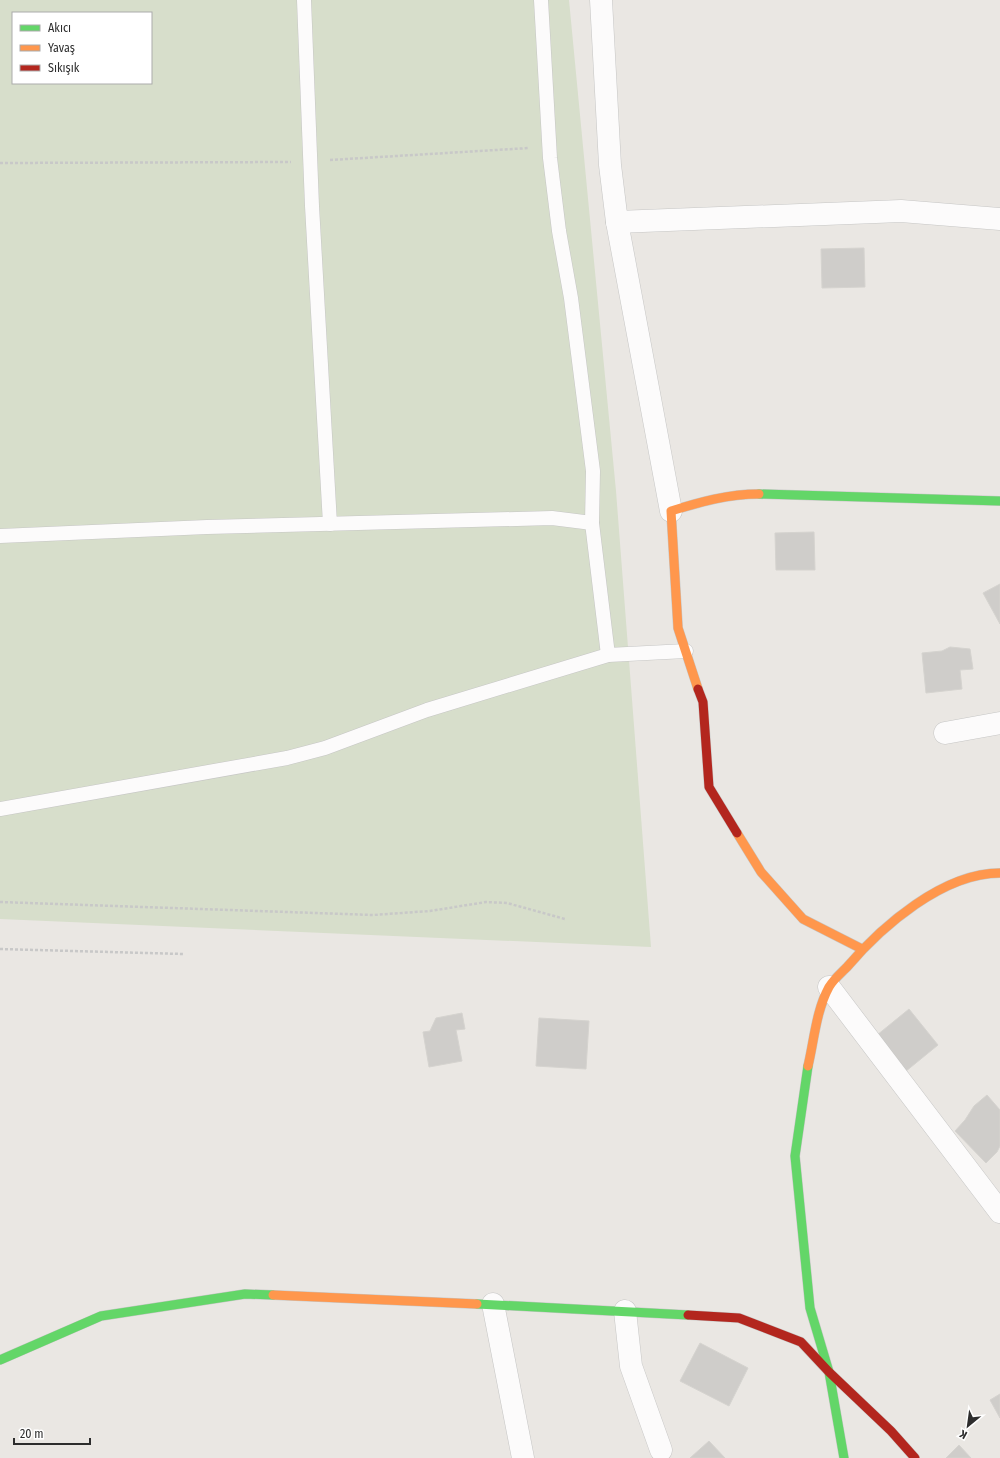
<svg xmlns="http://www.w3.org/2000/svg" width="1000" height="1458" viewBox="0 0 1000 1458" font-family="'Fira Sans Condensed',sans-serif">
<style>
.cemetery{fill:#d7decb;fill-rule:evenodd}
.building{fill:#cfcdca;stroke:#d5d3cf}
.lines{fill:none;stroke-linecap:round;stroke-linejoin:round}
.lane-casing{stroke:#c6c6c5;stroke-width:15}
.street-casing{stroke:#c6c6c5;stroke-width:23}
.fast-casing{stroke:#c6c6c5;stroke-width:10}
.slow-casing{stroke:#c6c6c5;stroke-width:10}
.jam-casing{stroke:#c6c6c5;stroke-width:10}
.path{stroke:#c8c8c8;stroke-width:2.5;stroke-dasharray:3 2;stroke-linecap:butt}
.lane{stroke:#fcfbfb;stroke-width:14}
.street{stroke:#fcfbfb;stroke-width:22}
.fast{stroke:#63d668;stroke-width:9}
.slow{stroke:#ff974d;stroke-width:9}
.jam{stroke:#b3261e;stroke-width:9}
</style>
<rect width="100%" height="100%" fill="#eae7e3"/>
<path class="cemetery" d="M0 0H569L616 491 651 947 0 919ZM13 13H151V83H13Z"/>
<g class="building">
<polygon points="864,248 865,287 822,288 821,249"/>
<polygon points="814,532 815,570 776,570 775,533"/>
<polygon points="1000,584 1000,624 983,593"/>
<polygon points="950,647 970,649 973,669 960,670 962,689 926,693 922,653 942,651"/>
<polygon points="909,1009 938,1045 900,1076 871,1040"/>
<polygon points="462,1013 465,1029 456,1030 462,1061 429,1067 423,1032 430,1031 436,1018"/>
<polygon points="539,1018 589,1021 586,1069 536,1066"/>
<polygon points="987,1095 1000,1110 1000,1146 997,1152 986,1163 955,1131 965,1120 974,1106"/>
<polygon points="700,1343 748,1368 729,1406 680,1381"/>
<polygon points="1000,1394 1000,1418 990,1400"/>
<polygon points="709,1441 725,1458 690,1458"/>
<polygon points="959,1445 971,1458 946,1458"/>
</g>
<g class="lines">
<g class="lane-casing">
<g id="lane">
<polyline points="304,0 312,206 330,524"/>
<polyline points="541,0 550,158 559,231 571,298 593,471 592,523 608,655"/>
<polyline points="0,536 207,527 552,518 592,523"/>
<polyline points="0,809 287,758 325,748 427,710 608,655 686,651"/>
</g>
</g>
<g class="street-casing">
<g id="street">
<polyline points="601,0 610,165 617,222 671,511"/>
<polyline points="617,222 901,211 1000,219"/>
<polyline points="945,733 1000,723"/>
<polyline points="829,987 1000,1212"/>
<polyline points="493,1304 523,1458"/>
<polyline points="625,1311 631,1366 661,1450"/>
</g>
</g>
<g class="fast-casing">
<g id="fast">
<polyline points="759,494 1000,501"/>
<polyline points="808,1066 795,1156 810,1308 829,1372 844,1458"/>
<polyline points="477,1304 688,1315"/>
<polyline points="0,1360 101,1316 245,1294 273,1295"/>
</g>
</g>
<g class="slow-casing">
<g id="slow">
<path d="M698 689 678 628 671 511C700 502 728 494 759 494"/>
<polyline points="737,833 761,872 803,919 862,949"/>
<path d="M808 1066C814 1041 816 1011 829 987 833 980 841 973 847 967 882 926 943 873 1000 873"/>
<polyline points="273,1295 477,1304"/>
</g>
</g>
<g class="jam-casing">
<g id="jam">
<polyline points="698,689 703,702 709,787 737,833"/>
<polyline points="688,1315 739,1318 801,1342 829,1372 891,1431 915,1458"/>
</g>
</g>
<g class="path">
<polyline points="330,160 529,148"/>
<polyline points="0,163 291,162"/>
<polyline points="0,902 373,915 430,911 486,902 507,903 565,919"/>
<polyline points="0,949 183,954"/>
</g>
<use href="#lane" class="lane"/>
<use href="#street" class="street"/>
<use href="#fast" class="fast"/>
<use href="#slow" class="slow"/>
<use href="#jam" class="jam"/>
</g>
<rect x="12" y="12" width="140" height="72" fill="#ffffff" stroke="#ababab"/>
<rect x="20" y="25" width="20" height="6" fill="#63d668" stroke="#ababab"/>
<text x="48" y="32" font-size="12" fill="#2d2d2d">Akıcı</text>
<rect x="20" y="45" width="20" height="6" fill="#ff974d" stroke="#ababab"/>
<text x="48" y="52" font-size="12" fill="#2d2d2d">Yavaş</text>
<rect x="20" y="65" width="20" height="6" fill="#b3261e" stroke="#ababab"/>
<text x="48" y="72" font-size="12" fill="#2d2d2d">Sıkışık</text>
<g transform="translate(968 1426) rotate(209)" stroke="#ffffff" stroke-width="3" paint-order="stroke">
<path d="M0-3L7 15L0 10L-7 15Z" fill="#2d2d2d"/>
<text y="-6" font-size="11" font-weight="bold" text-anchor="middle" fill="#2d2d2d">K</text>
</g>
<path d="M14 1438v6h76v-6" fill="none" stroke="#2d2d2d" stroke-width="2"/>
<text x="20" y="1438" font-size="12" fill="#2d2d2d" stroke="#ffffff" stroke-width="3" paint-order="stroke">20 m</text>
</svg>
